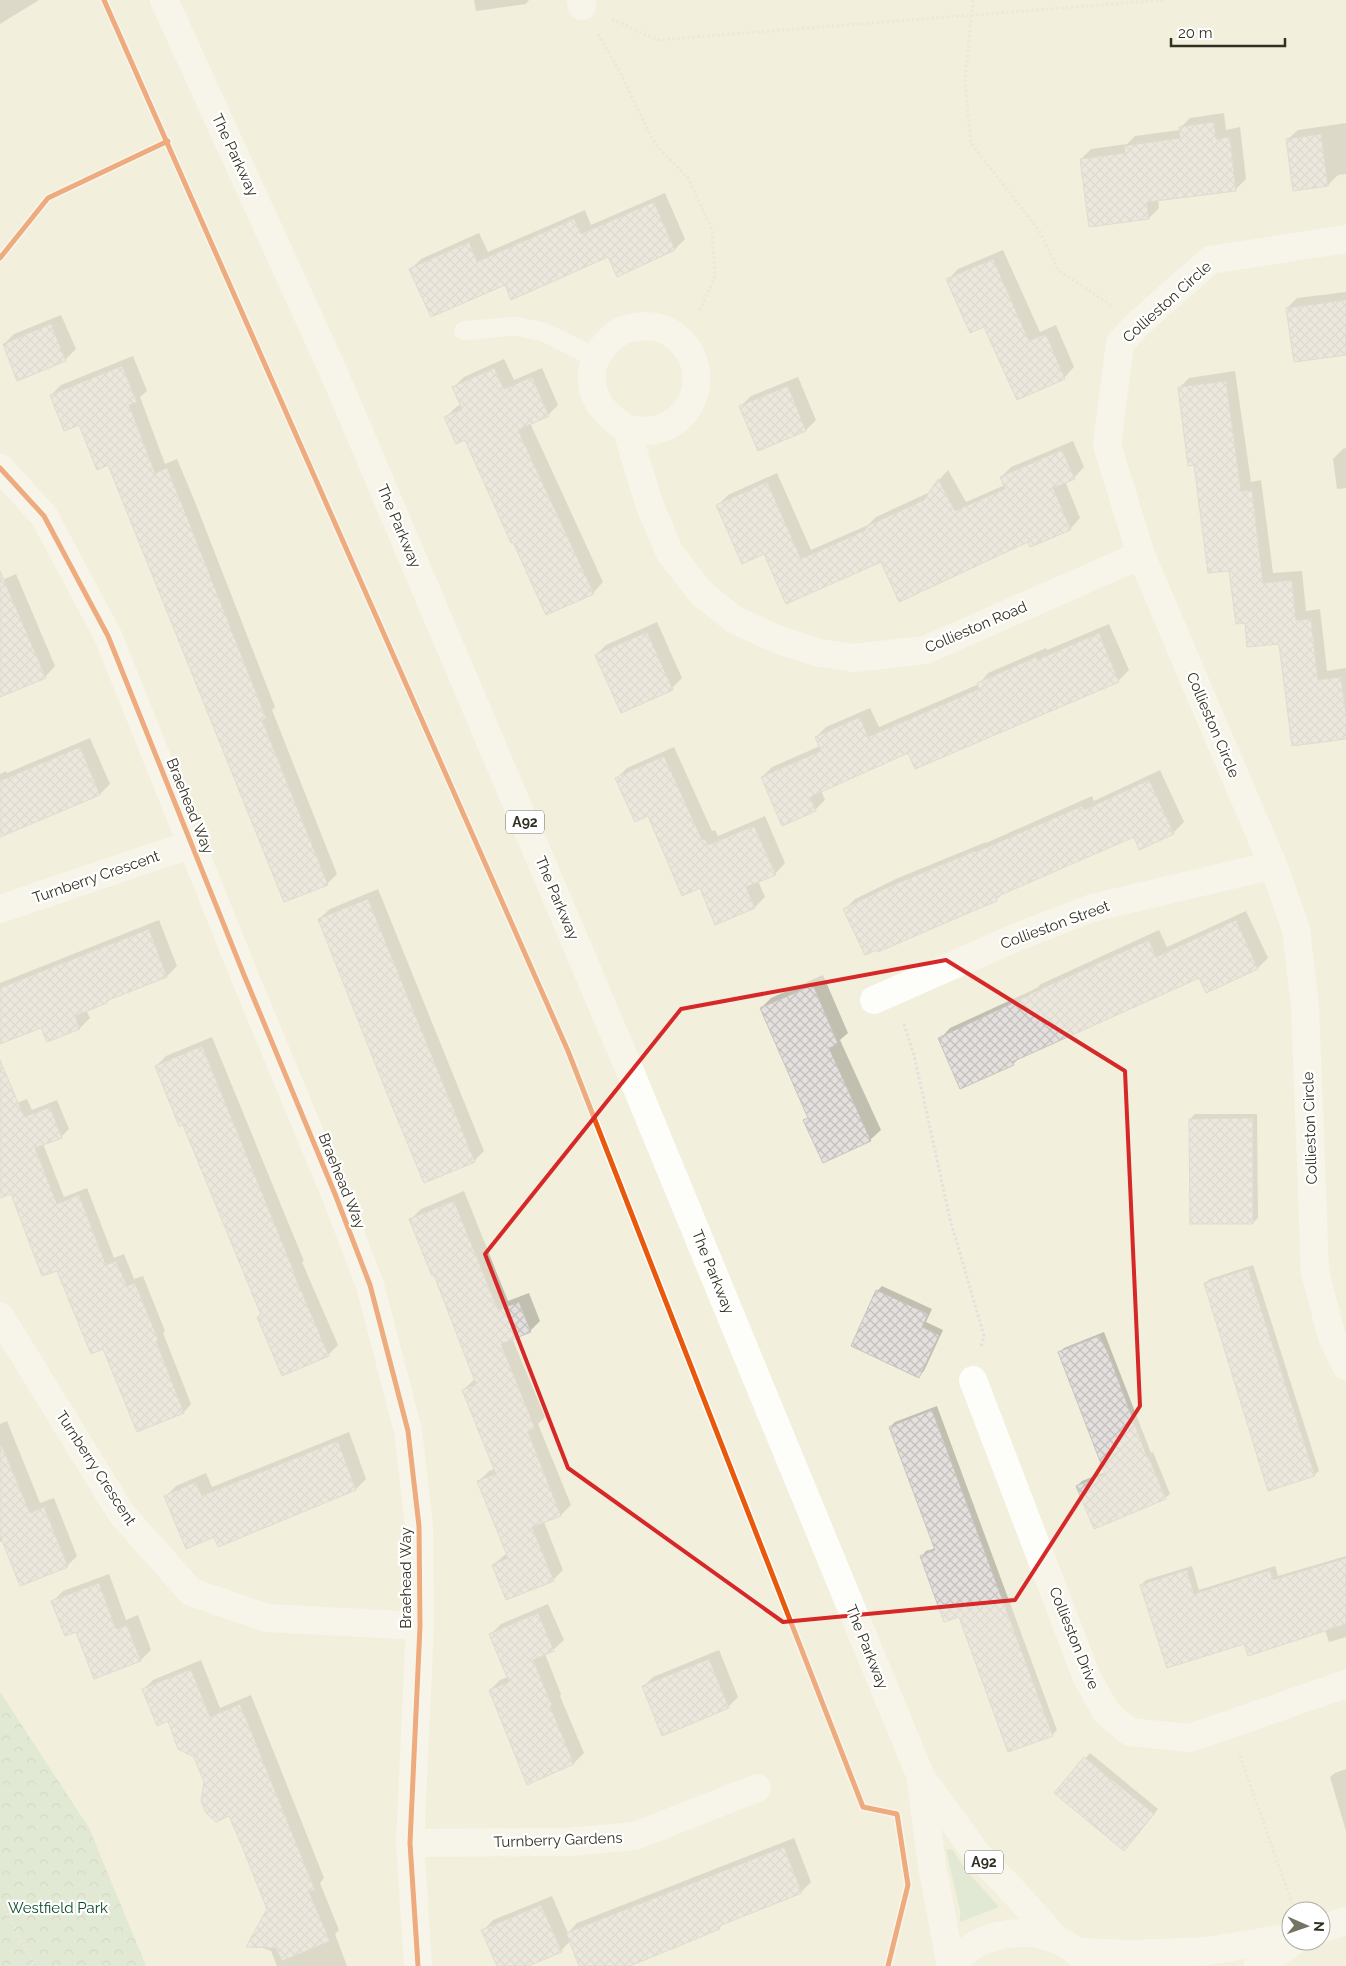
<svg xmlns="http://www.w3.org/2000/svg" width="1346" height="1966" viewBox="0 0 1346 1966" font-family="Raleway,sans-serif">
<style>
.grass{fill:#cde0c8}
.park{fill:url(#park-crowns)}
.shadow{fill:#0003}
.building{fill:url(#building-cross-hatch);stroke:#c8c4c0}
.lines{fill:none;stroke-linecap:round;stroke-linejoin:round}
.path{stroke:#e3e1db;stroke-width:3;stroke-dasharray:2.5 2.5;stroke-linecap:butt}
.service{stroke:#fdfdfa;stroke-width:19}
.minor{stroke:#fdfdfa;stroke-width:28}
.secondary{stroke:#fdfdfa;stroke-width:28}
.primary{stroke:#fdfdfa;stroke-width:28}
.cycleway-casing{stroke:#fff;stroke-width:8}
.cycleway{stroke:#e8590c;stroke-width:5}
.marked{fill:none;stroke:#d62828;stroke-width:4;stroke-linejoin:round}
.labels{text-anchor:middle;dominant-baseline:central;stroke-width:4.5;stroke-linejoin:round;paint-order:stroke}
.shield{fill:#fff;stroke:#706e64;stroke-width:1}
.shield-label{font-size:14px;font-weight:bold;fill:#323022}
.street-label{font-size:15px;fill:#323022;stroke:#fff}
.park-label{font-size:15px;fill:#084b27;stroke:#fff}
</style>
<defs>
<pattern id="park-crowns" width="20" height="18" patternUnits="userSpaceOnUse" patternTransform="scale(1.25)"><rect width="20" height="18" fill="#cde0c8"/><path d="M2 6a3 3 0 1 1 6 0M12 15a3 3 0 1 1 6 0" fill="none" stroke="#b0c0ac"/></pattern>
<pattern id="building-cross-hatch" width="8" height="8" patternUnits="userSpaceOnUse" patternTransform="scale(1.25)"><rect width="8" height="8" fill="#e4e0de"/><path d="M0 0l8 8M0 8l8-8" fill="none" stroke="#c4c0be"/></pattern>
</defs>
<rect width="100%" height="100%" fill="#f2efdc"/>
<polygon class="grass" points="952,1849 965,1869 999,1907 960,1922 960,1910 946,1850"/>
<polygon class="park" points="0,1692 89,1828 146,1966 0,1966"/>
<g class="shadow">
<polygon points="0,0 39,0 0,24"/>
<polygon points="474,0 529,0 526,4 476,11"/>
<polygon points="1224,113 1226,130 1240,127 1246,179 1236,189 1158,200 1159,208 1149,218 1081,159 1091,149 1127,144 1135,136 1180,130 1180,128 1190,118"/>
<polygon points="1346,123 1346,174 1338,175 1328,185 1287,140 1298,130"/>
<polygon points="665,193 685,239 675,249 411,269 421,259 479,233 488,252 585,210 591,225"/>
<polygon points="1003,250 1040,332 1056,325 1074,367 1064,378 985,325 948,280 958,269"/>
<polygon points="1346,292 1346,354 1287,308 1297,298"/>
<polygon points="61,315 76,349 65,360 4,344 14,334"/>
<polygon points="133,356 147,391 140,397 165,464 177,459 195,502 275,707 272,710 337,874 327,884 109,463 80,423 51,395 61,385"/>
<polygon points="504,359 514,380 542,368 558,405 548,415 530,423 603,582 593,593 466,438 446,417 456,407 461,404 454,387 464,377"/>
<polygon points="1235,371 1251,482 1261,480 1273,573 1302,571 1306,611 1320,609 1327,671 1346,668 1346,737 1280,643 1246,622 1195,464 1179,388 1189,378"/>
<polygon points="798,377 816,420 806,430 759,449 741,406 751,396"/>
<polygon points="1073,441 1084,467 1074,478 1065,481 1080,518 1070,529 1030,545 1028,540 882,561 786,602 765,552 718,505 728,495 777,473 811,550 868,525 876,517 930,492 939,480 948,470 966,502 1005,485 1001,477 1011,467"/>
<polygon points="1346,448 1346,488 1337,489 1333,459 1343,449"/>
<polygon points="16,574 55,666 45,677 0,696 0,581"/>
<polygon points="657,622 682,678 672,688 596,655 606,645"/>
<polygon points="1109,624 1129,670 1118,681 916,768 909,751 821,790 825,800 815,810 762,777 772,767 820,746 816,737 826,727 870,708 879,727 979,684 988,673 1046,648 1047,650"/>
<polygon points="90,738 110,784 100,794 0,835 0,774 6,771 7,773"/>
<polygon points="674,747 712,831 715,830 718,836 765,816 785,863 775,874 758,881 765,897 755,907 716,924 700,886 649,815 617,778 627,768"/>
<polygon points="1160,770 1184,822 1173,833 1140,848 1134,835 1004,892 996,900 845,909 855,899 898,878 986,842 986,843 1092,796 1094,801"/>
<polygon points="378,889 484,1151 474,1161 319,919 330,909"/>
<polygon points="1246,911 1268,958 1258,968 1207,991 1200,976 1020,1057 1013,1064 940,1039 950,1028 1037,988 1041,984 1159,930 1167,947"/>
<polygon points="159,920 177,966 167,976 111,998 107,1002 86,1010 90,1018 80,1028 42,1027 0,1043 0,983"/>
<polygon points="823,975 848,1033 840,1040 881,1130 870,1140 805,1121 809,1117 761,1008 771,998"/>
<polygon points="212,1037 292,1232 304,1261 302,1262 338,1345 328,1355 258,1317 262,1313 184,1123 156,1066 166,1056"/>
<polygon points="27,1099 32,1110 57,1100 69,1129 61,1137 43,1144 64,1197 87,1188 114,1258 124,1254 134,1279 143,1276 165,1331 163,1333 191,1404 184,1412 137,1431 104,1347 0,1110"/>
<polygon points="1195,1114 1257,1114 1258,1218 1253,1223 1190,1119"/>
<polygon points="464,1191 508,1301 529,1293 540,1321 530,1331 512,1338 545,1417 538,1424 571,1505 561,1515 544,1522 563,1570 553,1580 493,1565 507,1553 479,1481 489,1471 495,1469 463,1390 475,1379 434,1273 411,1219 421,1209"/>
<polygon points="1253,1265 1319,1471 1314,1475 1205,1283 1210,1279"/>
<polygon points="882,1286 932,1309 926,1322 943,1330 924,1371 919,1376 877,1291"/>
<polygon points="1104,1332 1151,1453 1153,1452 1170,1494 1165,1498 1077,1486 1082,1481 1105,1472 1059,1353 1064,1348"/>
<polygon points="937,1406 1057,1730 1052,1735 960,1615 922,1556 926,1551 936,1548 890,1427 895,1422"/>
<polygon points="7,1421 40,1503 54,1498 77,1556 67,1566 3,1541 0,1542 0,1424"/>
<polygon points="349,1432 366,1479 356,1489 219,1545 215,1535 166,1496 176,1486 206,1473 212,1487"/>
<polygon points="1346,1556 1346,1637 1329,1642 1325,1630 1245,1642 1141,1585 1146,1580 1192,1566 1199,1590 1275,1566 1278,1576"/>
<polygon points="109,1574 126,1620 138,1615 151,1650 141,1660 94,1678 76,1630 53,1601 63,1591"/>
<polygon points="548,1604 564,1640 553,1650 545,1654 561,1694 560,1696 584,1753 574,1763 490,1690 500,1680 508,1677 491,1634 501,1624"/>
<polygon points="719,1650 738,1697 728,1707 643,1687 653,1677"/>
<polygon points="201,1660 220,1708 251,1695 324,1878 320,1883 339,1930 335,1934 347,1966 277,1966 271,1951 249,1943 268,1909 230,1815 205,1782 195,1756 169,1720 143,1690 153,1680"/>
<polygon points="1090,1753 1158,1809 1129,1845 1056,1793"/>
<polygon points="1346,1769 1346,1831 1330,1777 1335,1773"/>
<polygon points="794,1838 811,1882 801,1892 724,1923 719,1928 625,1966 581,1966 570,1941 561,1951 525,1966 498,1966 483,1931 493,1920 552,1896 568,1933 577,1923"/>
</g>
<g class="building">
<polygon points="1214,122 1216,139 1230,137 1236,191 1147,202 1149,219 1089,227 1080,159 1125,153 1124,146 1180,138 1179,127"/>
<polygon points="1321,134 1328,186 1293,191 1286,139"/>
<polygon points="654,202 675,250 617,277 608,257 511,300 505,285 431,317 409,269 469,242 477,262 574,219 581,234"/>
<polygon points="993,259 1029,341 1046,334 1065,379 1017,400 984,327 970,333 946,279"/>
<polygon points="1346,300 1346,355 1294,362 1286,308"/>
<polygon points="51,324 66,361 17,381 3,344"/>
<polygon points="122,366 137,402 129,405 155,473 167,468 185,512 266,718 262,720 328,885 284,902 108,465 97,470 79,425 64,431 50,395"/>
<polygon points="494,368 504,389 532,377 549,416 518,430 594,594 546,615 513,542 511,543 465,440 456,444 444,417 462,409 452,387"/>
<polygon points="1226,381 1241,491 1252,490 1263,583 1292,580 1296,620 1311,619 1318,680 1341,677 1346,716 1346,739 1292,746 1279,644 1247,647 1245,623 1236,624 1229,571 1208,573 1194,465 1188,466 1178,387"/>
<polygon points="788,386 806,431 758,451 739,406"/>
<polygon points="1062,450 1075,479 1053,488 1071,530 1030,547 1028,542 899,602 881,562 786,604 764,554 742,564 716,505 767,482 801,559 866,530 865,527 924,500 938,479 955,511 1005,489 1000,477"/>
<polygon points="0,571 46,678 0,697"/>
<polygon points="647,632 673,690 621,713 595,655"/>
<polygon points="1099,633 1119,682 915,769 908,753 810,797 816,811 782,826 761,777 821,751 815,737 860,717 868,737 979,689 977,683 1036,657 1037,660"/>
<polygon points="80,747 100,795 0,837 0,781"/>
<polygon points="664,756 702,840 705,839 708,845 754,826 776,875 746,887 755,908 715,925 700,888 682,896 648,816 635,822 615,778"/>
<polygon points="1149,780 1174,834 1139,850 1134,837 996,897 997,901 966,914 878,952 877,950 865,955 843,909 886,888 975,851 976,852 1082,806 1084,810"/>
<polygon points="368,899 475,1162 424,1183 390,1101 318,919"/>
<polygon points="1236,920 1258,969 1206,993 1199,978 1012,1062 1014,1065 960,1089 938,1038 1030,995 1030,994 1149,940 1156,957"/>
<polygon points="149,929 167,977 106,1001 107,1003 75,1016 80,1029 47,1042 41,1028 0,1044 0,988"/>
<polygon points="813,985 838,1044 829,1048 871,1141 823,1163 803,1120 808,1118 760,1008"/>
<polygon points="202,1046 282,1242 294,1272 293,1272 329,1356 282,1376 257,1317 261,1315 183,1125 179,1126 155,1066"/>
<polygon points="0,1060 24,1117 50,1107 62,1138 35,1148 57,1204 79,1195 106,1265 116,1261 127,1286 135,1283 158,1339 156,1341 184,1413 137,1432 103,1349 91,1354 57,1271 42,1276 11,1194 0,1198"/>
<polygon points="1253,1118 1253,1224 1190,1224 1189,1119"/>
<polygon points="454,1201 498,1310 519,1302 531,1332 501,1344 535,1428 528,1432 561,1516 532,1527 554,1581 506,1600 492,1565 508,1558 477,1481 496,1474 462,1390 476,1384 434,1275 432,1276 409,1219"/>
<polygon points="1248,1269 1315,1476 1268,1491 1204,1283"/>
<polygon points="876,1290 928,1314 922,1327 939,1335 919,1378 851,1346"/>
<polygon points="1099,1336 1108,1353 1147,1457 1148,1456 1166,1499 1094,1529 1076,1486 1105,1474 1058,1352"/>
<polygon points="932,1410 1053,1736 1008,1752 959,1617 944,1622 920,1556 935,1550 889,1427"/>
<polygon points="338,1441 356,1490 218,1547 214,1537 186,1549 164,1496 196,1482 202,1496"/>
<polygon points="0,1446 2,1446 30,1513 44,1507 68,1567 20,1586 0,1535"/>
<polygon points="1346,1558 1346,1624 1248,1656 1244,1644 1167,1668 1140,1585 1187,1570 1194,1594 1270,1570 1273,1580"/>
<polygon points="99,1583 116,1629 127,1625 141,1661 94,1679 76,1632 65,1636 51,1601"/>
<polygon points="538,1613 554,1651 533,1660 552,1705 550,1706 574,1764 527,1785 489,1690 509,1682 489,1634"/>
<polygon points="709,1659 729,1708 662,1736 642,1686"/>
<polygon points="191,1669 210,1717 240,1704 315,1890 309,1892 330,1941 282,1961 276,1948 246,1947 267,1909 242,1846 229,1816 216,1822 206,1813 201,1801 204,1782 194,1757 178,1749 168,1721 157,1726 142,1689"/>
<polygon points="1084,1757 1154,1814 1124,1851 1054,1793"/>
<polygon points="784,1847 802,1893 719,1926 720,1929 630,1966 579,1966 566,1933"/>
<polygon points="541,1905 562,1952 528,1966 497,1966 481,1930"/>
</g>
<g class="lines">
<g class="path">
<polyline points="973,0 965,81 971,143 1040,232 1059,271 1111,305"/>
<polyline points="612,19 657,40 1163,0"/>
<polyline points="598,34 620,72 655,144 688,178 712,230 715,276 699,313"/>
<polyline points="904,1024 914,1055 950,1219 984,1336 981,1347"/>
<polyline points="1240,1756 1292,1903"/>
<polyline points="0,1900 35,1966"/>
</g>
<polyline class="service" points="464,331 515,326 544,332 596,358"/>
<g class="minor">
<polyline points="581,0 582,6"/>
<polyline points="1346,239 1210,260 1139,323 1120,343 1107,445 1141,555 1273,865 1296,929 1305,1007 1315,1272 1332,1337 1346,1366"/>
<path d="M626 428C632 429 639 431 645 431 699 429 715 362 671 333 664 329 654 326 646 326 635 327 623 328 614 336 578 366 588 406 626 428L650 506 670 553 702 594 735 620 781 641 820 653 854 658 925 650 1141 555"/>
<polyline points="0,468 44,516 108,636 244,975 335,1194 370,1285 408,1431 419,1526 420,1626 410,1843 418,1966"/>
<polyline points="0,909 192,844"/>
<polyline points="874,1000 1017,937 1092,908 1273,865"/>
<polyline points="0,1316 121,1513 191,1592 267,1618 420,1626"/>
<polyline points="973,1380 1087,1678 1107,1713 1130,1732 1190,1738 1346,1684"/>
<polyline points="410,1843 569,1842 635,1836 757,1788"/>
</g>
<g class="secondary">
<polyline points="1321,1929 1346,1921"/>
<polyline points="1077,1952 1132,1954 1208,1951 1291,1937"/>
<polyline points="1258,1966 1294,1941"/>
</g>
<g class="primary">
<polyline points="164,0 334,373 627,1064 921,1777 977,1854 1013,1891 1057,1940"/>
<polyline points="921,1781 932,1866 951,1966"/>
<path d="M951 1966C958 1959 966 1950 974 1945 1006 1928 1048 1928 1077 1952 1082 1956 1086 1961 1090 1966"/>
</g>
<g class="cycleway-casing">
<g id="cycleway">
<polyline points="104,0 568,1051 863,1807 897,1814 908,1885 888,1966"/>
<polyline points="0,258 48,198 168,141"/>
<polyline points="0,468 44,516 108,636 244,975 335,1194 370,1285 408,1431 419,1526 420,1626 410,1843 418,1966"/>
</g>
</g>
<use href="#cycleway" class="cycleway"/>
</g>
<path d="M0 0H1346V1966H0ZM946 960 1125 1071 1140 1406 1015 1600 783 1622 568 1468 485 1254 681 1009Z" fill="#f2efdc" fill-opacity=".55" fill-rule="evenodd"/>
<path class="marked" d="M946 960 1125 1071 1140 1406 1015 1600 783 1622 568 1468 485 1254 681 1009Z"/>
<g class="labels">
<g class="shield">
<rect x="506" y="810.5" width="38" height="23" rx="4"/>
<rect x="965" y="1850.5" width="38" height="23" rx="4"/>
</g>
<g class="shield-label">
<text x="525" y="822">A92</text>
<text x="984" y="1862">A92</text>
</g>
<g class="street-label">
<text transform="translate(235 155) rotate(65)">The Parkway</text>
<text transform="translate(1167 302) rotate(-42)">Collieston Circle</text>
<text transform="translate(399 526) rotate(67)">The Parkway</text>
<text transform="translate(976 627) rotate(-23)">Collieston Road</text>
<text transform="translate(1213 725) rotate(67)">Collieston Circle</text>
<text transform="translate(190 806) rotate(68)">Braehead Way</text>
<text transform="translate(96 877) rotate(-19)">Turnberry Crescent</text>
<text transform="translate(557 898) rotate(67)">The Parkway</text>
<text transform="translate(1055 925) rotate(-20)">Collieston Street</text>
<text transform="translate(1310 1128) rotate(-92)">Collieston Circle</text>
<text transform="translate(342 1181) rotate(68)">Braehead Way</text>
<text transform="translate(713 1272) rotate(68)">The Parkway</text>
<text transform="translate(96 1468) rotate(57)">Turnberry Crescent</text>
<text transform="translate(406 1578) rotate(-90)">Braehead Way</text>
<text transform="translate(1074 1638) rotate(68)">Collieston Drive</text>
<text transform="translate(867 1647) rotate(68)">The Parkway</text>
<text transform="translate(558 1840) rotate(-2)">Turnberry Gardens</text>
</g>
<g class="park-label">
<text x="58" y="1908">Westfield Park</text>
</g>
</g>
<g transform="translate(1306 1926) rotate(92)"><circle r="24" fill="#ffffff" stroke="#adaca7"/>
<path d="M0-4L9 19L0 12L-9 19Z" fill="#757363"/>
<text y="-8" font-size="14" font-weight="bold" text-anchor="middle" fill="#323022">N</text>
</g>
<path d="M1171 38v8h114v-8" fill="none" stroke="#323022" stroke-width="2.5"/>
<text x="1178" y="38" font-size="15" fill="#323022" stroke="#ffffff" stroke-width="4" paint-order="stroke">20 m</text>
</svg>
